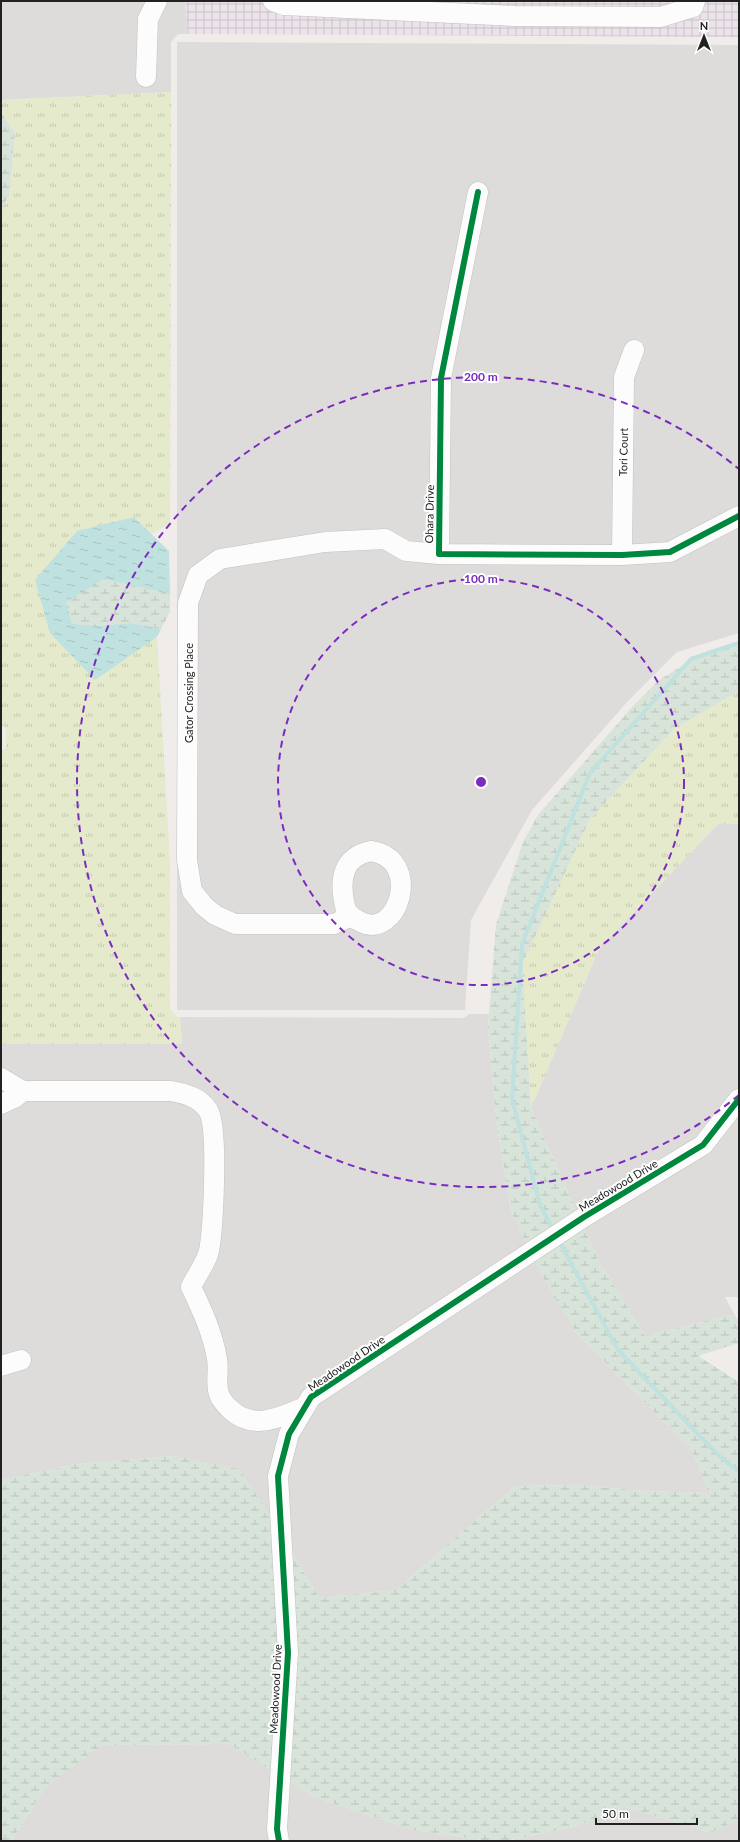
<svg xmlns="http://www.w3.org/2000/svg" width="740" height="1842" viewBox="0 0 740 1842" font-family="Lato,sans-serif">
<style>
.residential{fill:#dedcdb}
.industrial{fill:url(#industrial-grid)}
.grass{fill:url(#grass-tufts)}
.wetland{fill:url(#wetland-marsh)}
.water{fill:url(#water-ripples)}
.lines{fill:none;stroke-linecap:round;stroke-linejoin:round}
.stream{stroke:#bfe1df;stroke-width:4}
.minor-casing{stroke:#c2c1c0;stroke-width:21}
.minor{stroke:#fdfcfc;stroke-width:20}
.cycleway-casing{stroke:#fff;stroke-width:8}
.cycleway{stroke:#00873e;stroke-width:6}
.ring{fill:none;stroke:#7b2cbf;stroke-width:2;stroke-dasharray:7 5}
.labels{text-anchor:middle;dominant-baseline:central;stroke-width:4;stroke-linejoin:round;paint-order:stroke}
.street-label{font-size:11px;fill:#212121;stroke:#fff}
.centre{fill:#7b2cbf;stroke:#fff;stroke-width:2}
.ring-label{font-size:12px;text-anchor:middle;font-weight:bold;fill:#7b2cbf;stroke:#fff;stroke-width:4;stroke-linejoin:round;paint-order:stroke}
</style>
<defs>
<pattern id="industrial-grid" width="8" height="8" patternUnits="userSpaceOnUse"><rect width="8" height="8" fill="#ebe2ea"/><path d="M0 4h8M4 0v8" fill="none" stroke="#c9c2c8"/></pattern>
<pattern id="grass-tufts" width="24" height="20" patternUnits="userSpaceOnUse"><rect width="24" height="20" fill="#e4eacb"/><path d="M3 7l-1-3M5 7V3M7 7l1-3M15 17l-1-3M17 17v-4M19 17l1-3" fill="none" stroke="#c3c8ae"/></pattern>
<pattern id="wetland-marsh" width="20" height="14" patternUnits="userSpaceOnUse"><rect width="20" height="14" fill="#d8e4da"/><path d="M1 5h8M5 5V1M11 12h8M15 12V8" fill="none" stroke="#b9c3bb"/></pattern>
<pattern id="water-ripples" width="26" height="14" patternUnits="userSpaceOnUse"><rect width="26" height="14" fill="#bfe1df"/><path d="M2 4q2-2 4 0t4 0M15 11q2-2 4 0t4 0" fill="none" stroke="#a4c1bf"/></pattern>
</defs>
<rect width="100%" height="100%" fill="#efecea"/>
<g class="residential">
<polygon points="1,1 185,1 188,34 178,34 171,42 171,92 1,100"/>
<polygon points="177,42 739,45 739,633 677,652 629,700 532,810 471,920 465,1010 177,1010"/>
<polygon points="718,824 739,824 739,1297 725,1297 734,1314 645,1336 597,1258 531,1108 599,949"/>
<polygon points="469,1014 489,1014 488,1026 496,1120 511,1211 577,1334 691,1449 710,1493 642,1491 579,1485 515,1486 396,1590 319,1598 275,1523 175,1456 76,1464 1,1480 1,1044 182,1044 180,1017 464,1018"/>
<polygon points="229,1744 314,1797 414,1830 488,1841 12,1841 45,1787 101,1745"/>
<polygon points="626,1807 711,1833 739,1819 739,1841 506,1841 569,1828"/>
</g>
<polygon class="industrial" points="185,1 739,1 739,37 188,34"/>
<g class="grass">
<polygon points="171,92 170,523 152,534 134,517 35,580 95,679 157,637 170,863 170,1009 177,1017 180,1017 182,1044 1,1044 1,752 6,747 6,728 1,725 1,208 9,196 15,134 1,112 1,100"/>
<polygon points="739,691 739,824 718,824 599,949 531,1108 521,960 590,819 674,729"/>
</g>
<g class="wetland">
<polygon points="1,112 15,134 9,196 1,208"/>
<polygon points="104,579 170,594 170,612 161,629 130,623 101,626 72,624 65,602"/>
<polygon points="739,641 739,691 674,729 590,819 522,964 531,1108 597,1258 645,1336 734,1314 739,1321 739,1343 698,1356 739,1382 739,1819 711,1833 626,1807 569,1828 506,1841 488,1841 414,1830 314,1797 229,1744 102,1745 45,1787 12,1841 1,1841 1,1480 76,1464 175,1456 239,1469 275,1523 319,1598 396,1590 515,1486 579,1485 642,1491 709,1493 691,1449 577,1334 540,1273 511,1211 496,1120 488,1026 496,925 523,842 538,815 633,706 659,680 707,651"/>
</g>
<polygon class="water" points="134,517 169,551 170,594 104,579 66,602 72,624 101,626 130,623 161,629 157,637 95,680 50,633 35,580 77,531"/>
<g class="lines">
<g class="stream">
<polyline points="554,1231 540,1205 512,1099 522,944 590,773 691,659 739,643"/>
<polyline points="559,1241 618,1350 717,1454 739,1472"/>
</g>
<g class="minor-casing">
<g id="minor">
<polyline points="273,1 284,5 515,16 661,17 693,7 695,1"/>
<polyline points="146,77 148,19 157,1"/>
<polyline points="478,192 441,378 439,554 622,555 670,552 739,516"/>
<polyline points="622,555 624,377 634,350"/>
<path d="M371 851C424 859 398 943 359 921 353 918 346 913 345 906 339 880 342 857 371 851Z"/>
<polyline points="351,916 334,924 235,924 215,915 204,906 192,891 187,860 188,603 198,575 220,559 325,542 385,539 406,551 439,554"/>
<polyline points="1,1078 23,1091"/>
<path d="M1 1104 14 1098 23 1091H171C186 1094 199 1097 208 1110 219 1128 213 1228 209 1251 206 1263 196 1276 191 1287 202 1310 213 1334 217 1359 219 1369 216 1380 218 1390 219 1397 225 1405 231 1410 254 1431 281 1417 305 1407"/>
<polyline points="1,1366 21,1360"/>
<polyline points="279,1841 277,1829 288,1653 278,1476 289,1434 311,1397 584,1217 703,1145 739,1099"/>
</g>
</g>
<use href="#minor" class="minor"/>
<g class="cycleway-casing">
<g id="cycleway">
<polyline points="478,192 441,378 439,554 622,555 670,552 739,516"/>
<polyline points="279,1841 277,1829 288,1653 278,1476 289,1434 311,1397 584,1217 703,1145 739,1099"/>
</g>
</g>
<use href="#cycleway" class="cycleway"/>
</g>
<g class="ring">
<circle cx="481" cy="782" r="203"/>
<path d="M739 1095A405 405 0 1 1 739 469"/>
</g>
<g class="labels">
<g class="street-label">
<text transform="translate(623 452) rotate(-89)">Tori Court</text>
<text transform="translate(429 514) rotate(-89)">Ohara Drive</text>
<text transform="translate(188 693) rotate(-90)">Gator Crossing Place</text>
<text transform="translate(618 1185) rotate(-31)">Meadowood Drive</text>
<text transform="translate(346 1363) rotate(-34)">Meadowood Drive</text>
<text transform="translate(275 1689) rotate(-87)">Meadowood Drive</text>
</g>
</g>
<circle cx="481" cy="782" r="6" class="centre"/>
<g class="ring-label">
<text x="481" y="381">200 m</text>
<text x="481" y="583">100 m</text>
</g>
<rect width="740" height="1842" fill="none" stroke="#212121" stroke-width="4"/>
<g transform="translate(704 36)" stroke="#ffffff" stroke-width="3" paint-order="stroke">
<path d="M0-3L7 15L0 10L-7 15Z" fill="#212121"/>
<text y="-6" font-size="11" font-weight="bold" text-anchor="middle" fill="#212121">N</text>
</g>
<path d="M596 1818v6h101v-6" fill="none" stroke="#212121" stroke-width="2"/>
<text x="602" y="1818" font-size="12" fill="#212121" stroke="#ffffff" stroke-width="3" paint-order="stroke">50 m</text>
</svg>
